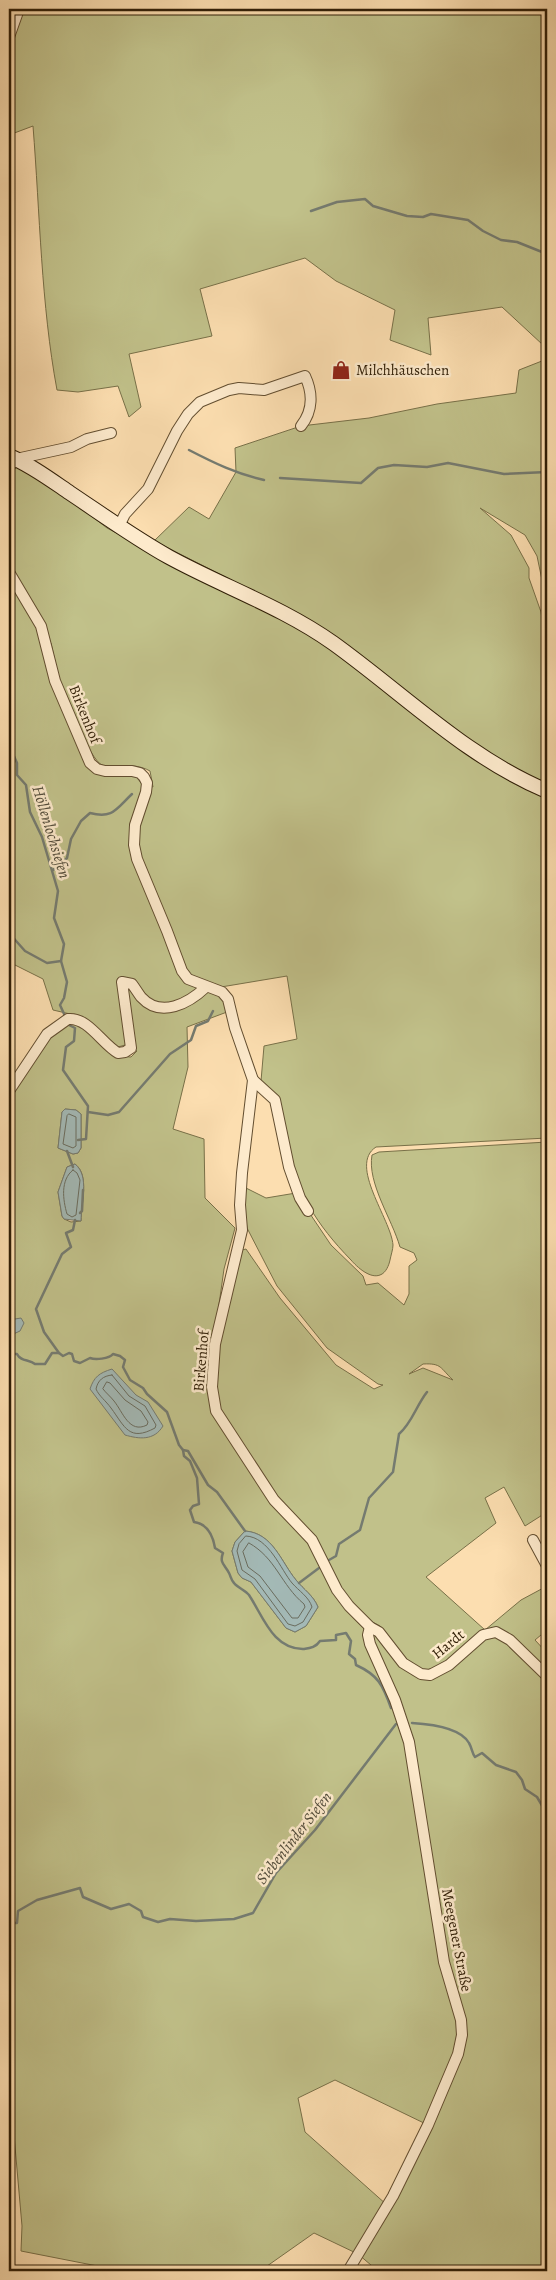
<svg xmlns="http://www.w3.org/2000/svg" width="556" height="2280" viewBox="0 0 556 2280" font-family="Alegreya,serif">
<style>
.green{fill:#c1c18a;stroke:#787048;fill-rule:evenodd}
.water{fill:#a3b9b6;stroke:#757b70}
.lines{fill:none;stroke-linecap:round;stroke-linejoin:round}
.shore{stroke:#6a6c5e;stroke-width:1}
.stream{stroke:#757b70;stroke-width:2.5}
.street-casing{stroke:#634e30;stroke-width:12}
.secondary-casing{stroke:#301e06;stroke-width:16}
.street{stroke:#fdeacc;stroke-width:10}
.secondary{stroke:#fdeacc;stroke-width:14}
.labels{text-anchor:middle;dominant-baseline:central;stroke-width:5;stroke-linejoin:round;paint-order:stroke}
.poi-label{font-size:15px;fill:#301e06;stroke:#fdeacc;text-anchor:start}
.street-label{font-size:15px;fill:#301e06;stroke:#fdeacc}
.water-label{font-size:16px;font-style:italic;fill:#524c3b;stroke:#fdeacc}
</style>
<rect width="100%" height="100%" fill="#fcdeb0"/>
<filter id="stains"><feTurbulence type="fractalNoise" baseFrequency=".004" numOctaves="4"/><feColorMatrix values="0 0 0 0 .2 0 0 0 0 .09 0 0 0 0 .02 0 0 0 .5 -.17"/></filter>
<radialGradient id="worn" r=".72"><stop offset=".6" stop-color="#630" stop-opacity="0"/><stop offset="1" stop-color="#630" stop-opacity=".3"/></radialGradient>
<g class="green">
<path d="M9 9H547V342L543 345 502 307 428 318 431 355 390 340 395 310 336 281 305 258 200 289 212 336 129 354 141 407 129 417 118 386 78 392 57 390C41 304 40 214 33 126L9 135Z"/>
<polygon points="547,359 547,604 537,556 525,535 480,508 511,535 529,568 529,578 541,612 545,640 543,654 547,669 547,786 465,741 293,611 154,541 189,507 209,519 236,472 235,448 301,426 369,418 437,404 516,393 519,370"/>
<path d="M19 466 34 473 68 498 107 528 210 582 291 620 345 657 420 717 485 763 547 796V1138L376 1147C348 1165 391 1219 393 1245 393 1249 391 1255 390 1260 389 1265 386 1273 380 1275 370 1279 357 1267 351 1260 316 1224 297 1193 287 1145 284 1130 284 1113 279 1099 277 1093 266 1086 261 1081L264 1046 297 1039 287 976 221 987 227 1012 187 1027 188 1067 173 1129 204 1139 205 1198 235 1228 224 1269 214 1340 220 1344 242 1250 246 1249 280 1298 336 1365 374 1389 383 1385 378 1384 327 1348 277 1286 247 1228 244 1206V1187L266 1198 296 1193 331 1245 363 1276 366 1285 378 1283 404 1305 409 1294V1266L417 1260 414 1253 400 1247C392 1219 367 1183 372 1155L379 1152 547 1142V1512L525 1526 504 1487 485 1498 496 1523 426 1577 485 1630 521 1600 547 1586V1630L535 1640 547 1653V2271H378L358 2254 314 2233 260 2271H123L21 2251 22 2226 11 2101H9V1096L46 1040 74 1020 115 1056 131 1057 137 1051 125 1045 118 1047 83 1017 53 1010 43 979 9 962V475L13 469ZM51 643C54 655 56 668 59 680 63 694 90 760 102 765 117 771 130 760 150 771L153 787 141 783 132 771C116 772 103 774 90 762L55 681 48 647ZM65 1109 76 1110 81 1114V1148L78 1153 73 1154 58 1148 62 1112ZM75 1164C90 1175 81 1203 81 1221L71 1222 64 1219 62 1216 58 1192 67 1167ZM423 1364C442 1363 440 1368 453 1380L423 1368 409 1374ZM245 1531C273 1533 281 1562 296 1580 304 1590 313 1595 318 1607L306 1626 295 1632 286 1628 251 1582 242 1578 238 1573 232 1551 235 1542ZM339 1587 351 1603 367 1619 380 1626 410 1666 422 1671 442 1666 485 1630 484 1641C471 1649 451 1671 438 1676 405 1688 395 1650 376 1634 373 1632 368 1631 365 1629 353 1620 344 1605 335 1593ZM335 2080 428 2125 387 2205 305 2132 298 2098Z"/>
</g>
<g class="water">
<polygon points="65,1109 76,1110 81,1114 81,1148 78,1153 73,1154 58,1148 62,1112"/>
<path d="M75 1164C90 1176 81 1203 81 1221L64 1219 62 1216 58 1192 67 1167Z"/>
<polygon points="21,1318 24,1323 20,1331 9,1336 9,1320"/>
<path d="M112 1369 136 1395 148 1402 163 1426C154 1441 139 1439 125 1435L90 1389C94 1377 99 1373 112 1369Z"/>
<path d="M245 1531C273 1533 281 1562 296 1580 304 1590 313 1595 318 1607L306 1626 295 1632 286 1628 251 1582 242 1578 238 1573 232 1551 235 1542Z"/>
</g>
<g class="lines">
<g class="shore">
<polygon points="69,1114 76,1117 76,1146 73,1148 63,1144 67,1116"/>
<path d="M73 1170 77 1173 80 1180 76 1215 72 1217 67 1214C63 1200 60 1180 73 1170Z"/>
<path d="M112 1375 129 1396 145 1406 156 1425 155 1428C129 1442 125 1427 111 1408 106 1401 99 1396 96 1389 98 1380 103 1376 112 1375Z"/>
<path d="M107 1382 110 1383 125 1400 141 1411 148 1422 147 1425C129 1434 123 1412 114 1401 111 1397 106 1393 103 1389Z"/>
<path d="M246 1536C269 1537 281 1570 292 1583 299 1591 309 1597 312 1607L303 1622 295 1626 288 1624 255 1579 242 1570 237 1551 239 1544Z"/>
<path d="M249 1543C276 1558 281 1585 304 1604L305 1607 298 1618H292L260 1576 248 1567 243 1552Z"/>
</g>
<g class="stream">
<polyline points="311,211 337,202 365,199 373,206 407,216 423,217 431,214 468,220 483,231 501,240 517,242 547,254"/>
<path d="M189 450C214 463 237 474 264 480"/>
<polyline points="280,478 361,483 378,468 394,465 427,467 448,463 504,474 547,472"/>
<polyline points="9,745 17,763 17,775 26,785 30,812 42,837 58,891 54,918 64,944 61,961 67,982 64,998 60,1005 65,1016"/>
<path d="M53 870 67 858 71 839 81 821 90 813C113 819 116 809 132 794"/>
<polyline points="9,933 25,951 47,963 61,961"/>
<polyline points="69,1025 75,1028 74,1041 66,1047 63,1070 88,1106 86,1139 78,1140"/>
<polyline points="88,1112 108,1115 119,1112 170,1054 191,1040 196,1026 208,1021 213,1011"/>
<polyline points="67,1151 73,1167"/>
<polyline points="80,1213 82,1211 83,1190"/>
<polyline points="59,1353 44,1332 36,1309 62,1254 71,1247 66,1233 73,1230 75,1220"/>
<path d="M9 1354H17C21 1362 29 1359 35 1364H45L52 1353H59L63 1356 69 1353 72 1354 74 1361 80 1363 90 1358C95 1360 109 1359 113 1354L120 1356 125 1360 123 1367 130 1380 143 1388 147 1394 167 1412 179 1445 183 1450 184 1456 190 1461 197 1478 199 1504 193 1506 190 1510 194 1522C208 1524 213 1536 215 1548L223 1553C219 1563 225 1565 229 1573 231 1577 231 1580 234 1583 238 1588 245 1590 249 1595 263 1616 273 1650 304 1649 311 1648 316 1647 320 1641L336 1640V1635L346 1633 351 1641 349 1654 355 1659 356 1665C378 1675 383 1685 391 1708"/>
<polyline points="183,1450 188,1451 208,1485 217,1492 245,1531"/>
<path d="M329 1560 336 1556 339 1544 360 1530 369 1498 393 1472 399 1434C412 1423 416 1406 427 1392"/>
<polyline points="299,1583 319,1568"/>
<path d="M412 1723C429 1724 460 1727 469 1743 472 1748 472 1753 475 1757L482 1753 496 1765 516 1772 522 1780 525 1789 537 1797 547 1814"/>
<polyline points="9,1923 17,1923 18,1911 37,1900 80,1888 83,1897 111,1909 129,1904 141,1911 143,1917 158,1922 170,1919 196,1921 234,1919 253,1913 276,1873 315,1830 396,1724"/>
</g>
<g class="street-casing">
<g id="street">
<polyline points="9,37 19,9"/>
<polyline points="9,467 16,459 71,447 87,439 111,433"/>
<path d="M119 526 125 514 148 489 177 431 188 414 200 402 229 390 239 388 264 390 305 376C313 393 313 411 301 426"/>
<polyline points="9,572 41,626 55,681 90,763 97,769 105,771 132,771 140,773 144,777 147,783 146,792 135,825 134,845 137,859 167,931 182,971 188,979 222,992 228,999 235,1028 253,1080 242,1173 240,1205 242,1230 215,1344 212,1387 216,1411 274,1500 312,1540 337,1590 349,1606 370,1627 379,1632 403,1663 421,1674 430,1675 449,1665 483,1635 496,1632 510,1640 547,1676"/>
<polyline points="253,1080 275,1100 289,1167 300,1198 308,1211"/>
<path d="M9 1091 47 1034 68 1019C88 1017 102 1044 118 1053L125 1052 131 1048 122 982 132 984C135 988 138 993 141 997 161 1019 189 1003 206 987"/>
<polyline points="533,1540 547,1566"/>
<polyline points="348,2271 393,2196 428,2125 458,2054 462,2035 461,2020 444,1962 409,1742 395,1700 370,1644 368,1635 370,1627"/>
</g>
</g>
<g class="secondary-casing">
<path id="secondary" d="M9 456C31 465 51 480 70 493 103 515 135 538 169 557 224 587 282 607 333 643 404 694 466 757 547 791"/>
</g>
<use href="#street" class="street"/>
<use href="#secondary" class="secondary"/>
</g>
<defs>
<g id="shop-bare" transform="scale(1.5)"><path d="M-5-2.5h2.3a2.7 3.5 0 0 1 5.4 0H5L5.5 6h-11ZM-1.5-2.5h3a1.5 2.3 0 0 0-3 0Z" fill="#8f2418" stroke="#fdeacc" stroke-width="2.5" paint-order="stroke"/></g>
</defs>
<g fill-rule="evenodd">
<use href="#shop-bare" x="341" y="370"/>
</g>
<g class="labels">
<g class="poi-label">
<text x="356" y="370">Milchhäuschen</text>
</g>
<g class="street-label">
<text transform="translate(85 714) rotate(68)">Birkenhof</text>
<text transform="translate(201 1361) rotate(-85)">Birkenhof</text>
<text transform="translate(448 1644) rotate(-39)">Hardt</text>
<text transform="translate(457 1940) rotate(79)">Meegener Straße</text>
</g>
<g class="water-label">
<text transform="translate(51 832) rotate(73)">Höllenlochsiefen</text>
<text transform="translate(294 1838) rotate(-52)">Siebenlinder Siefen</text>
</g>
</g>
<rect width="556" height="2280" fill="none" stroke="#fcdeb0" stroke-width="30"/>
<rect x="10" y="10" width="536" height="2260" fill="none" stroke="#301e06" stroke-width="2.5"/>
<rect x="15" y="15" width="526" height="2250" fill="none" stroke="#301e06"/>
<rect width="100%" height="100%" filter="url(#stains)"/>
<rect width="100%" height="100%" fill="url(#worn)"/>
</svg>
